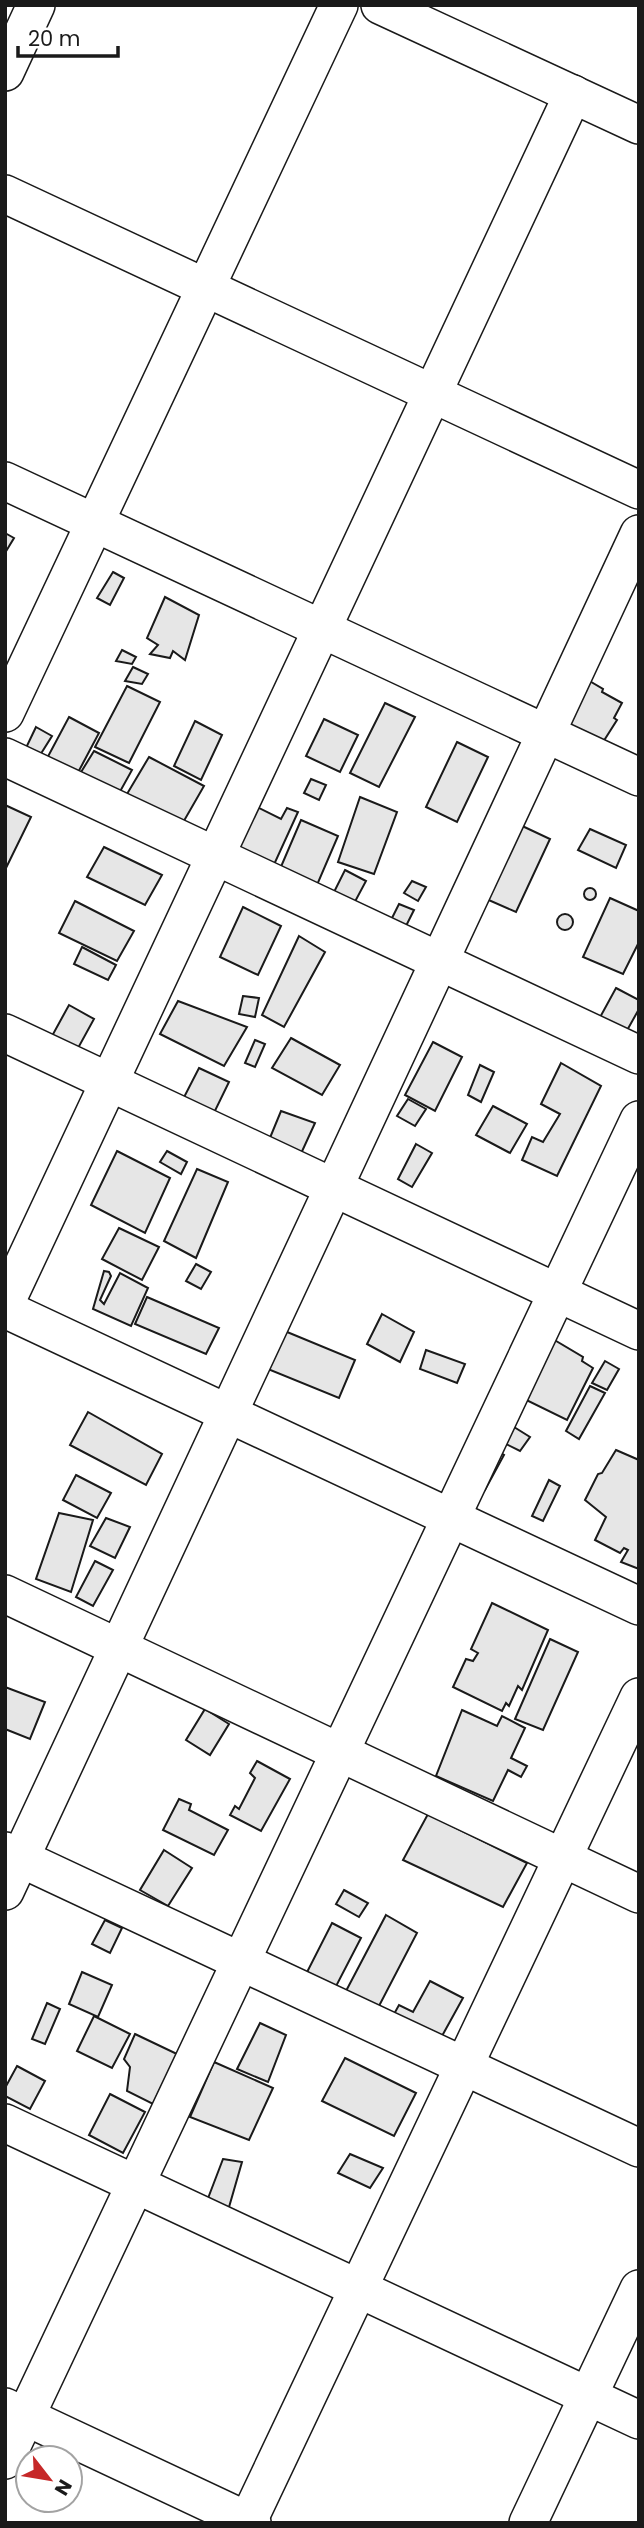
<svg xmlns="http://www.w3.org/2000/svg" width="644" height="2528" viewBox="0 0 644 2528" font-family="Poppins,sans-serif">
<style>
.building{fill:#e6e6e6;stroke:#1a1a1a;stroke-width:2}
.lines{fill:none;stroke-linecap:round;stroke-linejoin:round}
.minor-casing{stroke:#1a1a1a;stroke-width:40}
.minor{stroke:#fff;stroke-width:37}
</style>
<rect width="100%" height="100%" fill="#fff"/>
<g class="building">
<polygon points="5,533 14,538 5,553"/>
<polygon points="113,572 124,578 110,605 97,598"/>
<polygon points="165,597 199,615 185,660 173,651 170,658 150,654 158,645 147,638"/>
<polygon points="122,650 136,657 132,664 116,661"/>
<polygon points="133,667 148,674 142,684 125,681"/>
<polygon points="581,676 603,689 602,692 622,703 614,718 617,720 598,750 555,730"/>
<polygon points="127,686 160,702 129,763 95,747"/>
<polygon points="385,703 415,717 379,787 350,773"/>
<polygon points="69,717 99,733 74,780 44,764"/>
<polygon points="324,719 358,735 340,772 306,756"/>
<polygon points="195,721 222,735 201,780 174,766"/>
<polygon points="36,727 52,736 37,760 24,752"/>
<polygon points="457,742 488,757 457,822 426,807"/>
<polygon points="94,751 132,770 117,797 78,777"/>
<polygon points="149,757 204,786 181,826 124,799"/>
<polygon points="311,779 326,785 319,800 304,793"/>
<polygon points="360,797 397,812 374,874 338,862"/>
<polygon points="247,802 281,819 287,808 298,812 272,869 225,847"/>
<polygon points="5,805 31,817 5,870"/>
<polygon points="301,820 338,836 317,885 280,869"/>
<polygon points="518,824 550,839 516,912 484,898"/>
<polygon points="590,829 626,845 616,868 578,850"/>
<polygon points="104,847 162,875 145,905 87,877"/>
<polygon points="345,870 366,881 350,911 330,900"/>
<polygon points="412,881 426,887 418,901 404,893"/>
<circle cx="590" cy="894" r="6"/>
<polygon points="610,898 639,911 639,942 623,974 583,957"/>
<polygon points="75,901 134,931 117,961 59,933"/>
<polygon points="399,904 414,910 403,932 388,926"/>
<polygon points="243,907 281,926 258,975 220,957"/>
<circle cx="565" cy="922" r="8"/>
<polygon points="299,936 325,952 284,1027 262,1015"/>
<polygon points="82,947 116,965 108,980 74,964"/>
<polygon points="616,988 639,1000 639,1009 625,1034 598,1021"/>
<polygon points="243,996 259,998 255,1017 239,1014"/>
<polygon points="178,1001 247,1027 224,1066 160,1034"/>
<polygon points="69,1005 94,1019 77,1050 52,1036"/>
<polygon points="291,1038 340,1065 322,1095 272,1068"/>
<polygon points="255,1040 265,1044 255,1067 245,1063"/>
<polygon points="433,1042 462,1057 435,1111 405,1095"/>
<polygon points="561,1063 601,1086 557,1176 522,1160 532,1137 543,1142 560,1114 541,1104"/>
<polygon points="480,1065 494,1072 481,1102 468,1095"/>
<polygon points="199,1068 229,1082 211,1119 180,1105"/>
<polygon points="408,1099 426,1109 415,1126 397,1116"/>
<polygon points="493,1106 527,1124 510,1153 476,1135"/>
<polygon points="281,1111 315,1123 299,1158 267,1145"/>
<polygon points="416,1144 432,1153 412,1187 398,1179"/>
<polygon points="117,1151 170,1178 145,1233 91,1205"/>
<polygon points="167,1151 187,1162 181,1174 160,1162"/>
<polygon points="197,1169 228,1182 196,1258 164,1241"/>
<polygon points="119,1228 159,1247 142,1280 102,1259"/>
<polygon points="196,1264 211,1272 201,1289 186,1281"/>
<polygon points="104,1271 109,1272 111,1276 100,1300 104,1304 120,1273 148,1288 131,1326 93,1309"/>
<polygon points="147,1297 219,1328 206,1354 135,1324"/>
<polygon points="382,1314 414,1332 400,1362 367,1344"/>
<polygon points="275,1327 355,1360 339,1398 258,1365"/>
<polygon points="541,1332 583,1357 582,1361 593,1368 567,1420 512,1393"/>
<polygon points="426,1350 465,1364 457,1383 420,1369"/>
<polygon points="605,1361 619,1369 607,1390 592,1383"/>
<polygon points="590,1386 605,1393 579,1439 566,1431"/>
<polygon points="88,1412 162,1454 146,1485 70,1445"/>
<polygon points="514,1427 530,1437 520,1451 502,1442"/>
<polygon points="493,1449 504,1455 485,1490 476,1485"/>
<polygon points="616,1450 639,1460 639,1569 621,1562 628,1550 624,1548 620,1553 595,1540 606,1517 585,1500 598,1474 602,1473"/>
<polygon points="76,1475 111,1493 97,1518 63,1500"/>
<polygon points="549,1480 560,1486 543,1521 532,1516"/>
<polygon points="59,1513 93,1520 71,1592 36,1579"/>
<polygon points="106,1518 130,1527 115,1558 90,1546"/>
<polygon points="95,1561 113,1570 93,1606 76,1597"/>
<polygon points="492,1603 548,1630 522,1690 518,1686 509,1706 506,1703 502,1711 453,1687 466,1659 473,1661 478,1653 471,1649"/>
<polygon points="550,1639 578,1652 543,1730 515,1719"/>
<polygon points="5,1687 45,1702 30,1739 5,1729"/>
<polygon points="205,1709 229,1724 210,1755 186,1740"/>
<polygon points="462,1710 497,1726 502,1716 525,1728 511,1758 527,1766 521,1777 508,1770 493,1801 436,1776"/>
<polygon points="257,1761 290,1779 261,1831 230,1815 235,1806 239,1809 255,1778 250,1773"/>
<polygon points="179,1799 191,1804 189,1810 228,1830 214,1855 163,1830"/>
<polygon points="428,1814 527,1863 503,1907 403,1860"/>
<polygon points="164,1850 192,1868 168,1906 140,1890"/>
<polygon points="344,1890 368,1903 359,1917 336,1904"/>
<polygon points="386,1915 417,1933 379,2006 346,1991"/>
<polygon points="105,1920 122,1928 110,1953 92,1944"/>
<polygon points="332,1923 361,1938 332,1994 303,1980"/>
<polygon points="82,1972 112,1985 98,2017 69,2004"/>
<polygon points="430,1981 463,1998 442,2036 431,2030 425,2042 389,2023 399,2005 413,2012"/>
<polygon points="47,2003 60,2009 45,2044 32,2039"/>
<polygon points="94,2016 130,2034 112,2068 77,2051"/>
<polygon points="260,2023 286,2035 268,2082 237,2069"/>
<polygon points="135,2034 177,2054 153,2104 127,2091 130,2067 124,2059"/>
<polygon points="345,2058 416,2093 394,2136 322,2101"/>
<polygon points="214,2062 273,2088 249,2140 190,2117"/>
<polygon points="17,2066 45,2081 30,2109 5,2096 5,2088"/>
<polygon points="110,2094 145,2112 123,2153 89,2135"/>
<polygon points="350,2154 383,2168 370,2188 338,2173"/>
<polygon points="223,2159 242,2162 225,2221 202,2214"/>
</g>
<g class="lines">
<g class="minor-casing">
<g id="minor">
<polyline points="380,5 639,125"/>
<polyline points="5,72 36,5"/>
<polyline points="5,194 639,490"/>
<polyline points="5,481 639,777"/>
<polyline points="5,713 339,5"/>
<polyline points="5,757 639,1055"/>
<polyline points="5,1033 639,1331"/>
<polyline points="5,1304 573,94"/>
<polyline points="5,1309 639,1606"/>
<polyline points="5,1594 639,1894"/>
<polyline points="5,1851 639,2148"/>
<polyline points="5,1891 639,534"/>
<polyline points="5,2123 639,2420"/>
<polyline points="5,2407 252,2523"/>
<polyline points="5,2460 639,1120"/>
<polyline points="247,2523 639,1697"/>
<polyline points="528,2523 639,2289"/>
</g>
</g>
<use href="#minor" class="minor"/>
</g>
<rect width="644" height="2528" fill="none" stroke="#1a1a1a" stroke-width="14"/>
<g transform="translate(49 2479) rotate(121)"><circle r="33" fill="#ffffff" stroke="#a3a3a3" stroke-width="2"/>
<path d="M0-5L12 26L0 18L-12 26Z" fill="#c62828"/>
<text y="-10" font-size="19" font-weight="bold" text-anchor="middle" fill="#1a1a1a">N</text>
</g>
<path d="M18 46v10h100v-10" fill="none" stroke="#1a1a1a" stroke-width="3.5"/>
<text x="28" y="46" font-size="21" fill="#1a1a1a" stroke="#ffffff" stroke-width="5" paint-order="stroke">20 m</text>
</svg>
